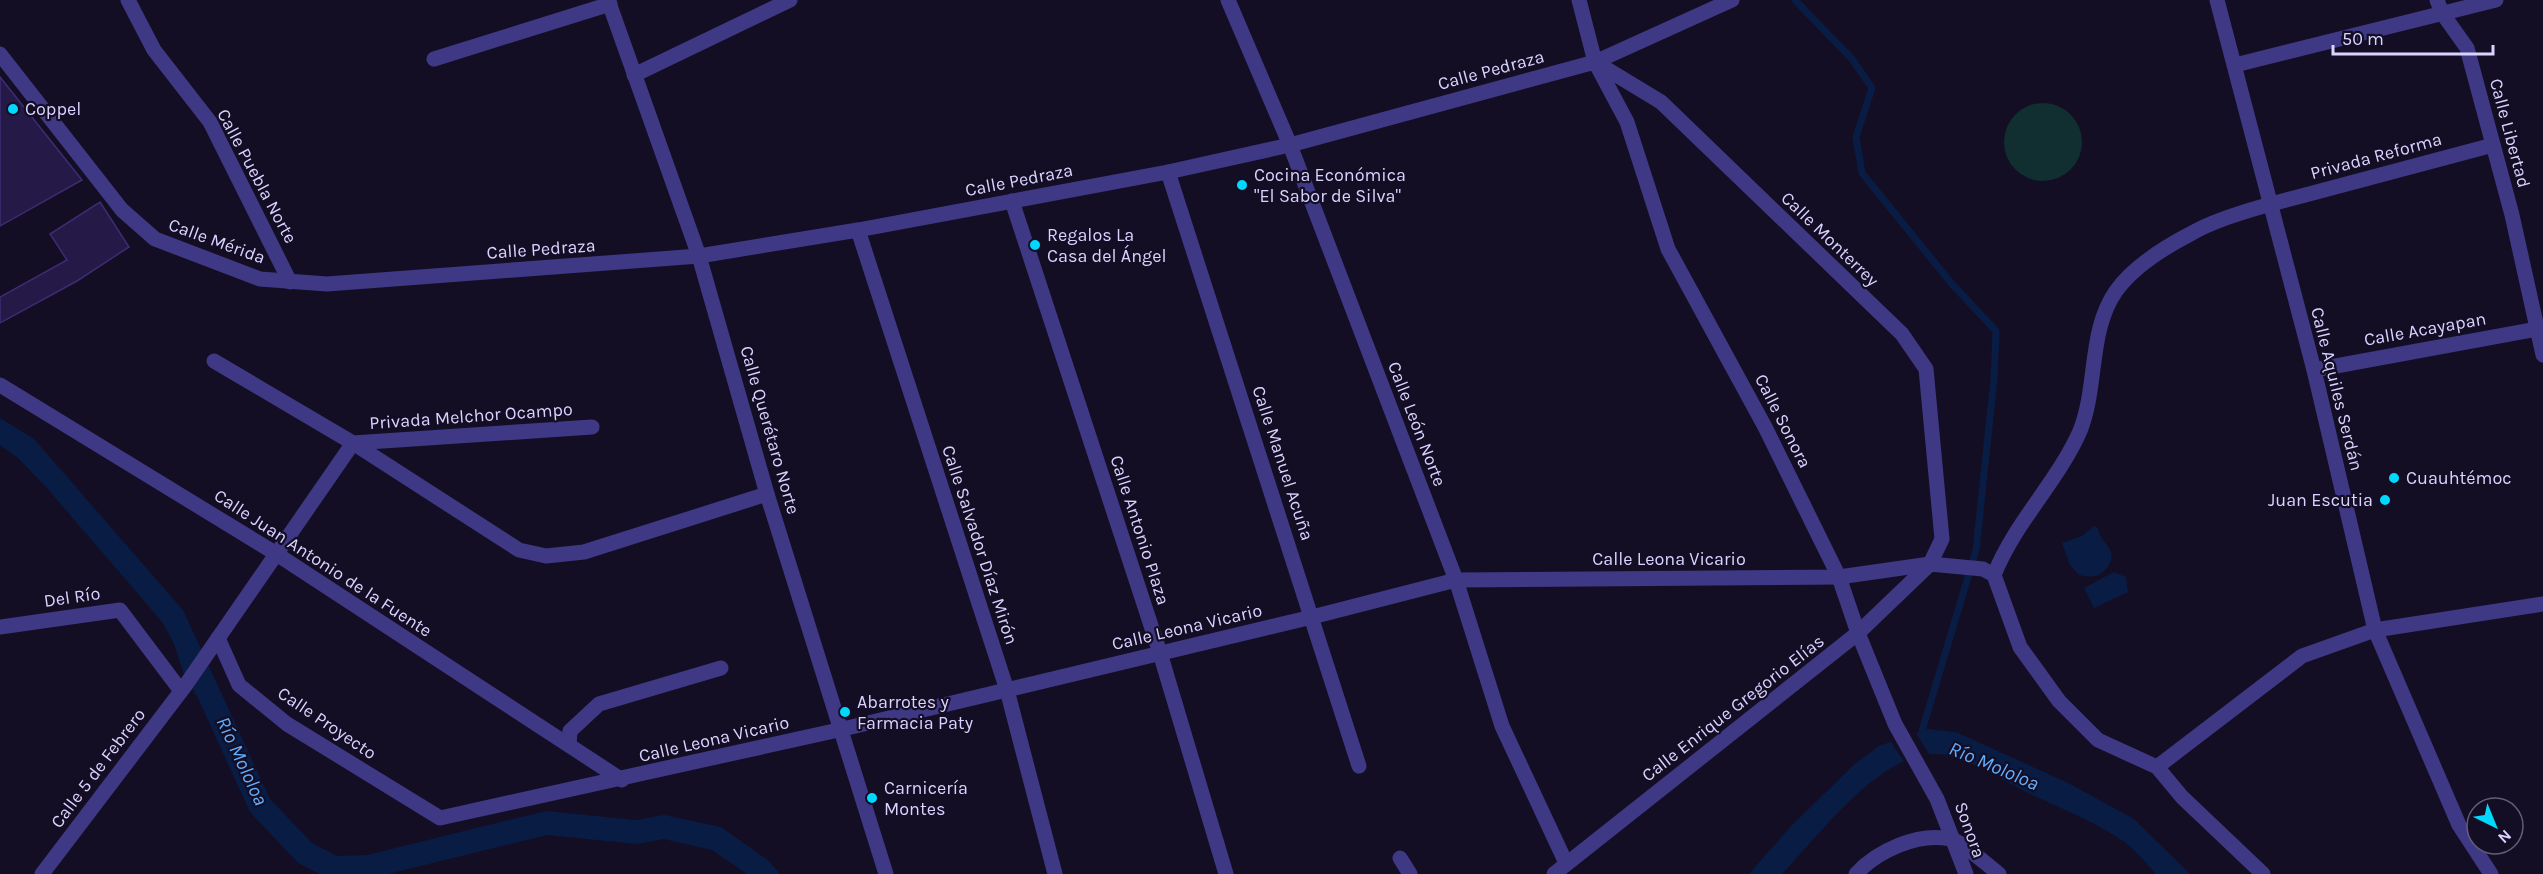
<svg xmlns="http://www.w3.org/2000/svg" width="2543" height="874" viewBox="0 0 2543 874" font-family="Karla,sans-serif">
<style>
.green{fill:#112f30}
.water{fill:#091c44}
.pier{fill:#140e25}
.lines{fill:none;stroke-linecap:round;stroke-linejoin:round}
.stream{stroke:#091c44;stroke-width:7}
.building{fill:#251a47;stroke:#3d2c73;stroke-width:1.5}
.minor{stroke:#3f3985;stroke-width:15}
.poi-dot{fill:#00d8fe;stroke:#140e25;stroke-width:2}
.labels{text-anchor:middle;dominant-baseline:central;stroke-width:4.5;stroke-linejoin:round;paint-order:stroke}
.street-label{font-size:18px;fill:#dad3ff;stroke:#140e25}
.poi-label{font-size:18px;fill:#dad3ff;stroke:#140e25;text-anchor:start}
.water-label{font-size:20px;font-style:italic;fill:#61aeff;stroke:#140e25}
</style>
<rect width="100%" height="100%" fill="#140e25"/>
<circle class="green" cx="2043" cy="142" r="39"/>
<g class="water">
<polygon points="0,418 34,439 183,610 270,799 312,843 337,856 367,855 546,811 636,820 664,815 721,827 769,861 780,874 747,874 712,850 664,839 637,844 547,835 388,874 320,874 298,863 250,812 198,698 184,674 174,644 163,623 46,487 18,458 0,445"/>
<path d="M2094 526 2098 528C2099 544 2123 550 2105 570 2098 578 2088 577 2079 575L2070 565 2062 543 2082 536Z"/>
<polygon points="2114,572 2126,577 2128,592 2094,608 2084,588"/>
<path d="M1927 729 1956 732 2068 783 2134 819 2190 874H2156C2145 862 2134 848 2120 839 2093 821 2059 807 2030 794 2009 783 1968 759 1947 755 1885 743 1820 835 1782 874H1749L1791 826 1856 763 1879 746Z"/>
</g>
<polygon class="pier" points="1914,730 1931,757 1906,765 1889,739"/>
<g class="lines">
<polyline class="stream" points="1795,0 1852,59 1872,88 1856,137 1862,173 1952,284 1996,331 1994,379 1976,550 1922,731 1926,739"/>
</g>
<g class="building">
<polygon points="0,77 82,180 0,226"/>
<polygon points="100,202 129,247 77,281 0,323 0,297 67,260 50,234"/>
</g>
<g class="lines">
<g class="minor">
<polyline points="128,0 154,50 210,122 290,282"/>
<polyline points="608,0 699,256 767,494 886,874"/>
<polyline points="1228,0 1290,145 1456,580 1502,726 1566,863"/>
<polyline points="1579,0 1595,62 1627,122 1668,249 1765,427 1839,577 1858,633 1895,724 1937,799 1966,874"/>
<polyline points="2217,0 2314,370 2375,630 2459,825 2491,874"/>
<polyline points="2437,0 2442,13 2467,48 2512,215 2543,355"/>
<polyline points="0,54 122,210 155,239 260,279 327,284 699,256 858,230 1168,172 1290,145 1595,62 1732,0"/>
<polyline points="434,59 610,4"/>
<polyline points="2235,65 2496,0"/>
<polyline points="634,75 790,0"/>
<polyline points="1168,172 1359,766"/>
<polyline points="1012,201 1160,653 1226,874"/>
<polyline points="858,230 1007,690 1055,874"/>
<polyline points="214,361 353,443 519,550 546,556 584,552 767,494"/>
<polyline points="2314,370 2543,328"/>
<polyline points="0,385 275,553 622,780"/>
<path d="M1994 575C2015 522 2057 483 2080 431 2098 386 2088 331 2116 291 2133 267 2167 246 2192 233 2221 216 2275 203 2309 194 2370 178 2432 161 2493 145"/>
<polyline points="0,627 120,610 181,691"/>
<polyline points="218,638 239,685 287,724 440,818 843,729 1312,617 1456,580 1839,577 1930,564 1983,569 1994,575 2020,647 2059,701 2098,740 2157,767 2182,797 2263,874"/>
<polyline points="569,745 570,731 599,704 721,668"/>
<polyline points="2157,767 2302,656 2375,630 2543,604"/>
<polyline points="1400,858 1410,874"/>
<polyline points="42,874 185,686 353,443 592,427"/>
<polyline points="1554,874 1858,633 1930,564 1942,539 1926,369 1902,334 1661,102 1595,62"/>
<path d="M1856 874C1877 851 1918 832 1950 839 1962 841 1988 866 1999 874"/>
</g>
</g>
<g class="poi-dot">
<circle cx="13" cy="109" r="6"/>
<circle cx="1242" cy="185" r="6"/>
<circle cx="1035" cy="245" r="6"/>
<circle cx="2394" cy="478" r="6"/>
<circle cx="2385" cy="500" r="6"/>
<circle cx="845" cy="712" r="6"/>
<circle cx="872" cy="798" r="6"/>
</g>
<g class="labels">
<g class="street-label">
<text transform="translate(1491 70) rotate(-15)">Calle Pedraza</text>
<text transform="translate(2510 133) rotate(75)">Calle Libertad</text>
<text transform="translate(2376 156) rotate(-15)">Privada Reforma</text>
<text transform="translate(257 176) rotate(62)">Calle Puebla Norte</text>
<text transform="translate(1019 180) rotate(-11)">Calle Pedraza</text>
<text transform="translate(1830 239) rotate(44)">Calle Monterrey</text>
<text transform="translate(217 241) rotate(20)">Calle Mérida</text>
<text transform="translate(541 249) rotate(-4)">Calle Pedraza</text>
<text transform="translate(2425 329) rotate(-10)">Calle Acayapan</text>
<text transform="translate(2337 389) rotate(76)">Calle Aquiles Serdán</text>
<text transform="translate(471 416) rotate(-4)">Privada Melchor Ocampo</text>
<text transform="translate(1783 421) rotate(63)">Calle Sonora</text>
<text transform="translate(1417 424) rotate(69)">Calle León Norte</text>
<text transform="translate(770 430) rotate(74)">Calle Querétaro Norte</text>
<text transform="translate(1283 463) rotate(72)">Calle Manuel Acuña</text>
<text transform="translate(1140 530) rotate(72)">Calle Antonio Plaza</text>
<text transform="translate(980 545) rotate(72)">Calle Salvador Díaz Mirón</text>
<text x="1669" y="559">Calle Leona Vicario</text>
<text transform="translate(323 563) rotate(33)">Calle Juan Antonio de la Fuente</text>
<text transform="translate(72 597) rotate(-8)">Del Río</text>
<text transform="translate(1187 627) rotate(-13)">Calle Leona Vicario</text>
<text transform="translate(1733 708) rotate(-38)">Calle Enrique Gregorio Elías</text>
<text transform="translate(327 723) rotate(34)">Calle Proyecto</text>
<text transform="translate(714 739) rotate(-13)">Calle Leona Vicario</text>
<text transform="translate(98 768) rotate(-53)">Calle 5 de Febrero</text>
<text transform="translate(1970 830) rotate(70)">Sonora</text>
</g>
<g class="poi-label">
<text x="25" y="109">Coppel</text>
<text x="1254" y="175">Cocina Económica<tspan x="1254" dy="21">"El Sabor de Silva"</tspan></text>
<text x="1047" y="235">Regalos La<tspan x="1047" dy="21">Casa del Ángel</tspan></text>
<text x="2406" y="478">Cuauhtémoc</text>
<text x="2373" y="500" text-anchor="end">Juan Escutia</text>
<text x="857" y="702">Abarrotes y<tspan x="857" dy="21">Farmacia Paty</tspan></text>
<text x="884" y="788">Carnicería<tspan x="884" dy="21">Montes</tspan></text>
</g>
<g class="water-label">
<text transform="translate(242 761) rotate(65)">Río Mololoa</text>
<text transform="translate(1994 766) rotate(23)">Río Mololoa</text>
</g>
</g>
<g transform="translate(2495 826) rotate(137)"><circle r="28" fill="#140e25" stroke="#635d7c" stroke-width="1.5"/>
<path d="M0-4.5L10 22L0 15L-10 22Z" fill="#00d8fe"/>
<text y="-9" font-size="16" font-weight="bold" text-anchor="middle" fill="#dad3ff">N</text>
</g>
<path d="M2333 45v9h160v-9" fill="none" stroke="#dad3ff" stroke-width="3"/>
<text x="2342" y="45" font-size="18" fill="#dad3ff" stroke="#140e25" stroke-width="4.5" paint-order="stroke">50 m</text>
</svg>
